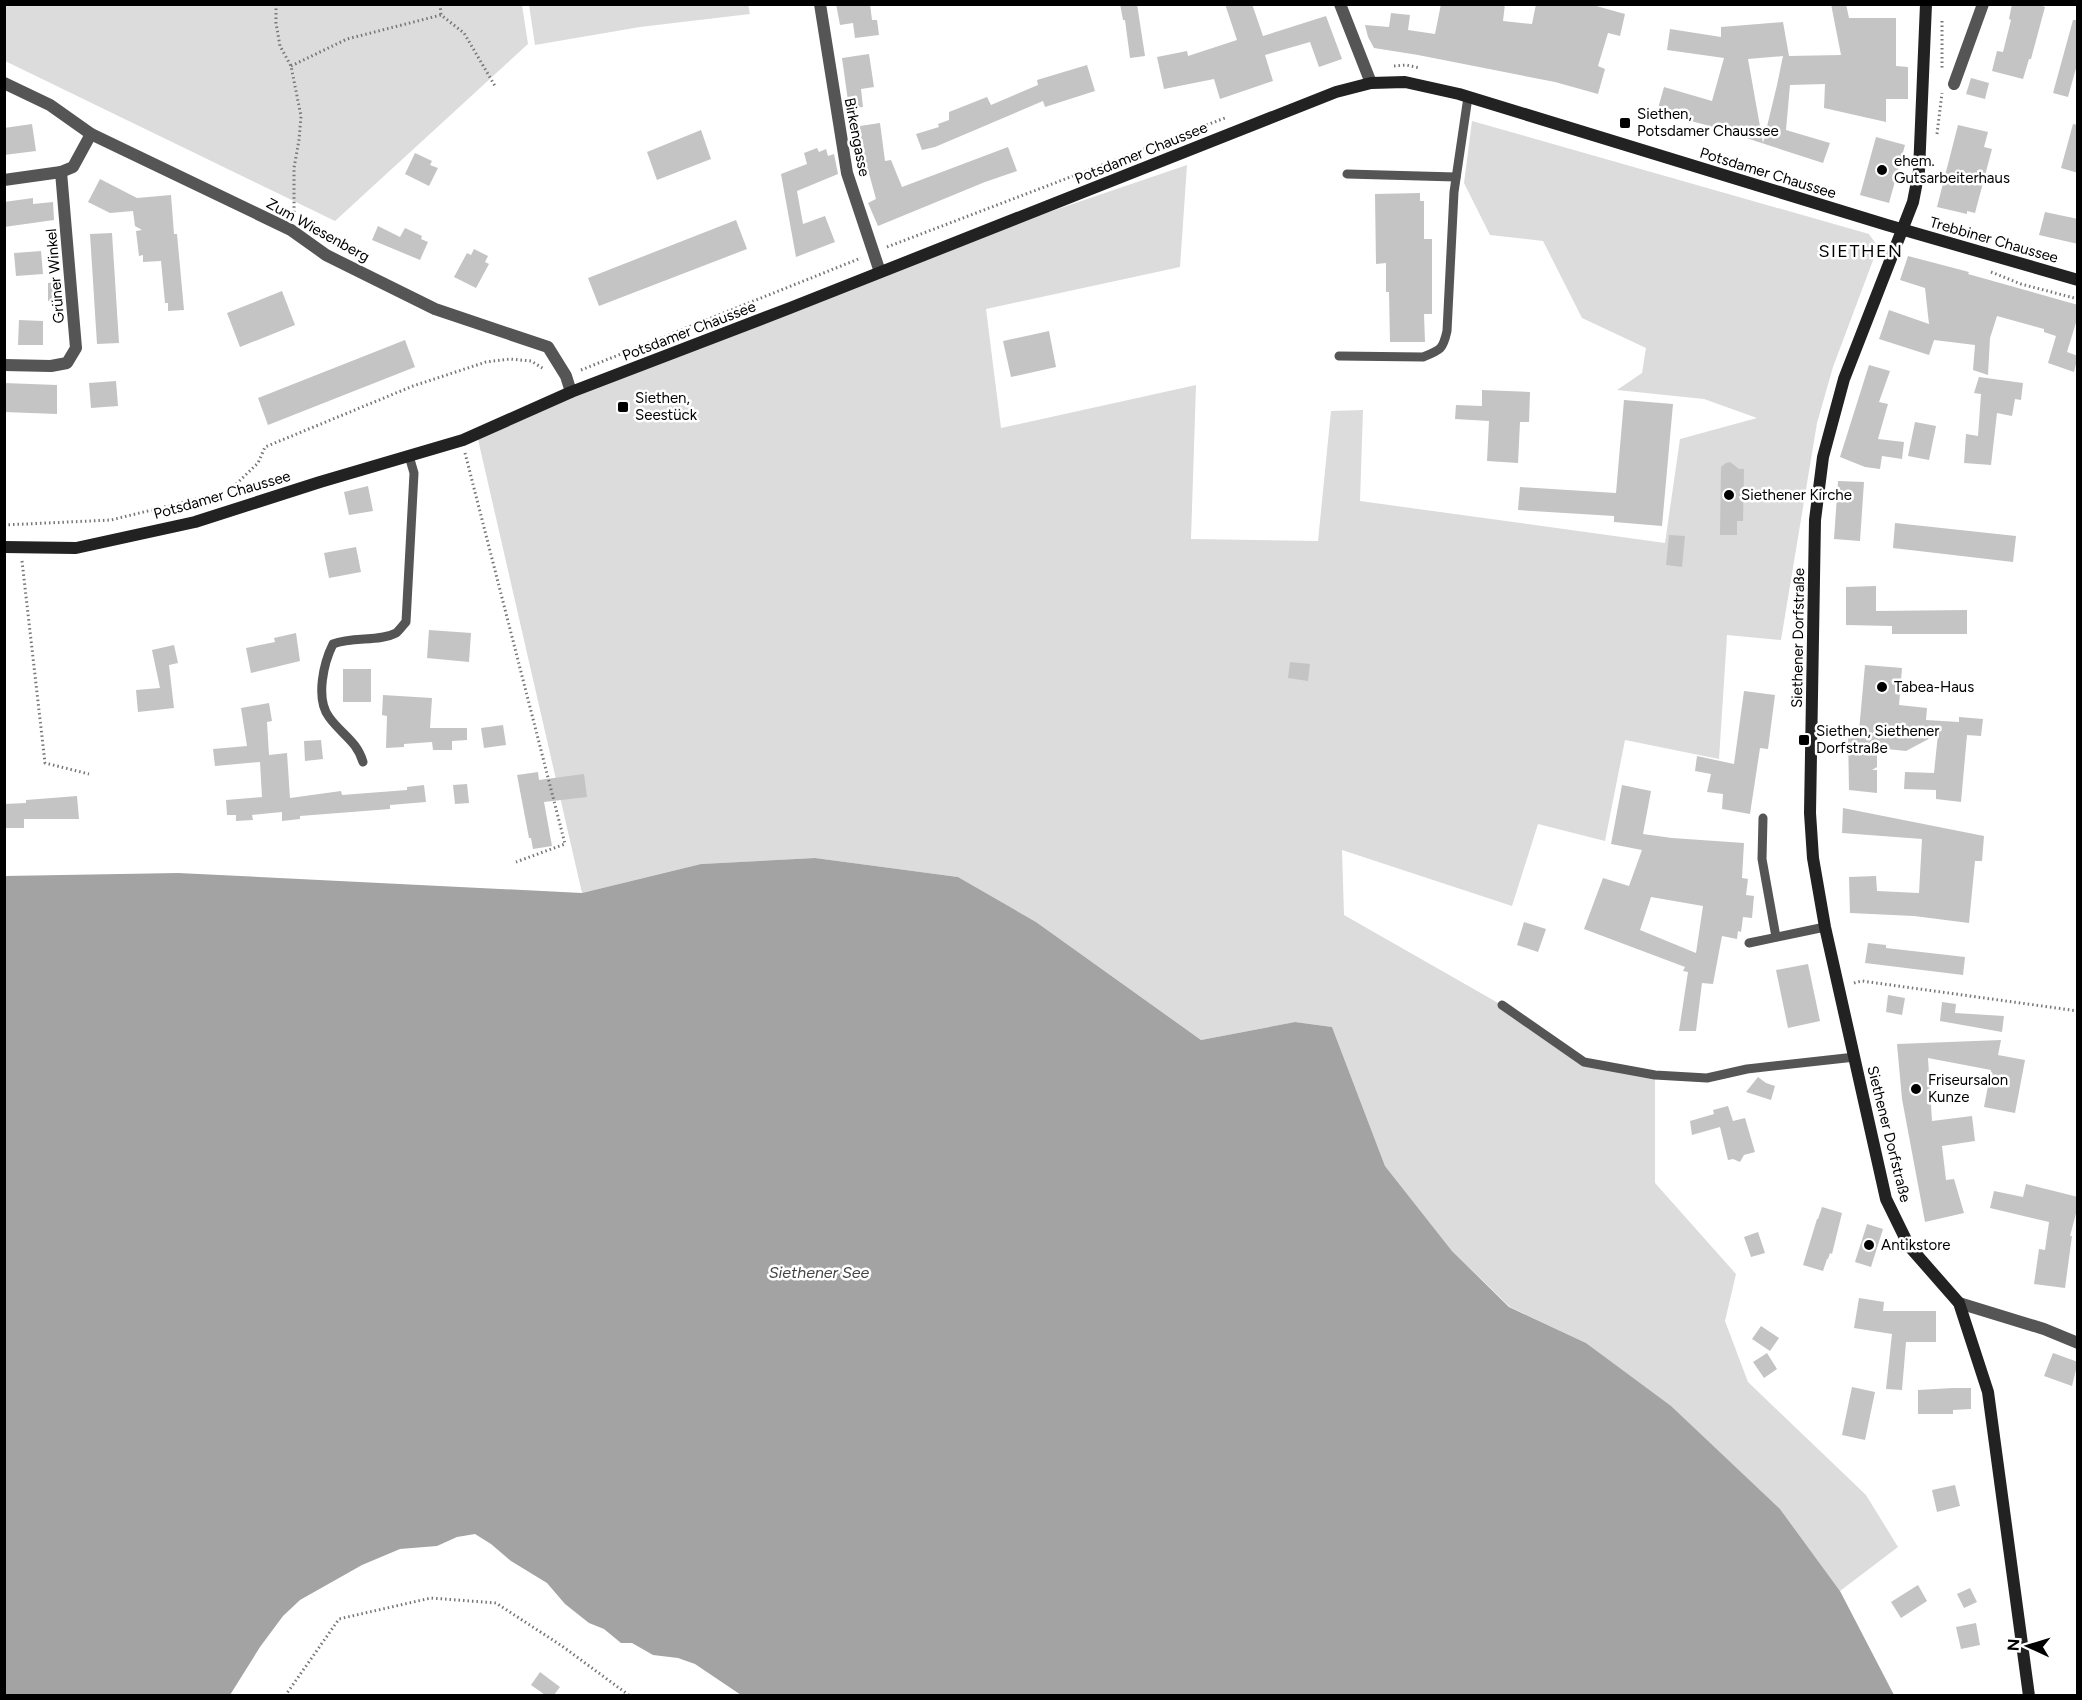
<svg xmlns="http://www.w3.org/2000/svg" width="2082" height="1700" viewBox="0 0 2082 1700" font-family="Figtree,sans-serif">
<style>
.green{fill:#dcdcdc}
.water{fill:#a3a3a3}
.building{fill:#c4c4c4;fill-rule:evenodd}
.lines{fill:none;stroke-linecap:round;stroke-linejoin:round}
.path{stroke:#777;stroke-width:3;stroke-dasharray:1.5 3;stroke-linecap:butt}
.service{stroke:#555;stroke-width:9}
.minor{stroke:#555;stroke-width:12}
.secondary{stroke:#222;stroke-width:12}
.poi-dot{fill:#000;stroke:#fff;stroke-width:2}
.labels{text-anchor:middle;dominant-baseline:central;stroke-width:5;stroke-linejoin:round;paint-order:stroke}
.poi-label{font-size:15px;fill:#000;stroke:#fff;text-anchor:start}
.street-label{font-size:15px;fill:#000;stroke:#fff}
.water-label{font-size:16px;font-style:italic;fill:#444;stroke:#fff}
.quarter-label{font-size:18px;letter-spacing:1.5px;fill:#000;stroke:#fff}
</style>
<rect width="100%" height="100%" fill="#fff"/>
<g class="green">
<polygon points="748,4 750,14 640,27 535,45 529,5"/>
<polygon points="4,5 522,5 528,44 335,221 5,61"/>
<polygon points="1472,121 1869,234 1878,247 1833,367 1817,423 1781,640 1727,635 1719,759 1625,740 1605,841 1538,824 1512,906 1342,850 1344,915 1500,1004 1584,1062 1655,1075 1655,1183 1736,1274 1725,1321 1748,1382 1866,1495 1898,1547 1840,1591 1780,1509 1671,1407 1586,1343 1510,1307 1452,1251 1385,1166 1332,1027 1295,1022 1201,1040 1036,922 958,877 815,858 701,864 582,893 477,435 935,251 1187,165 1180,267 986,309 1001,428 1196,385 1191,539 1318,541 1331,411 1363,410 1360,501 1665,543 1680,439 1757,418 1704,399 1617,390 1642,373 1646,348 1582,318 1543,241 1490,235 1464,183"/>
</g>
<polygon class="water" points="815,858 958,877 1036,922 1201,1040 1295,1022 1332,1027 1385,1166 1452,1251 1509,1307 1586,1343 1671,1406 1780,1509 1840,1591 1894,1695 741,1695 695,1664 678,1658 653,1655 632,1643 621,1643 604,1629 589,1623 565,1604 547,1583 511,1561 491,1544 475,1534 457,1537 437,1546 400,1549 362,1565 300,1600 283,1616 260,1647 230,1695 5,1695 5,876 178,873 582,893 701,864"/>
<g class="building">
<polygon points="836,4 870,4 872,20 877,20 879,35 855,38 853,23 840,25"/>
<polygon points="1120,4 1137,4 1145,56 1130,58 1125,20 1123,20"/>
<polygon points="1225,4 1252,4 1263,36 1326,16 1342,59 1319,67 1310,42 1265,55 1273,81 1220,99 1214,79 1164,89 1157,57 1187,51 1188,56 1237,40"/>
<polygon points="1441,4 1505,4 1503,21 1532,24 1536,4 1589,4 1625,14 1620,36 1608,33 1598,66 1605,69 1598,94 1555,82 1418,55 1374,48 1368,37 1365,25 1389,27 1391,13 1410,15 1408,30 1435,34"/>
<path d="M1831 4H1846L1849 18H1896V66L1908 67V99H1886V122L1824 108 1825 84 1790 85 1786 130 1830 143 1823 163 1706 125 1657 112 1664 87 1712 101 1724 58 1667 50 1670 29 1721 37V27L1783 22 1789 56 1841 55ZM1783 56 1777 85 1763 143 1748 59Z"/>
<polygon points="2012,4 2037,4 2045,7 2031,59 2029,59 2023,79 1992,71 1997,51 2003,52 2011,20 2009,19"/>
<polygon points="2073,20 2078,20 2078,61 2068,97 2053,93"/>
<polygon points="869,54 874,87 861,89 863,107 849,108 842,58"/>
<polygon points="1087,65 1095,91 1045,107 1043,101 935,147 922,150 916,134 939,127 938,124 949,120 949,112 987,97 991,105 1038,85 1037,80"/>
<polygon points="1971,78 1989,83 1985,99 1966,94"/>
<polygon points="880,123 885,161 891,160 902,187 1008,147 1017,171 985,182 878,226 868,203 876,199 865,159 857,160 853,127"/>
<polygon points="32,124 36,151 4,155 4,128"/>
<polygon points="2073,124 2078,125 2078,173 2061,168"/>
<polygon points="1958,125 1988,132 1984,147 1992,149 1975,213 1967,211 1967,214 1937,207"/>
<polygon points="701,130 711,159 657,180 647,152"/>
<polygon points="1876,137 1905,145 1889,203 1860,195"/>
<polygon points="817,148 819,152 826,149 828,156 834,154 838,174 797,191 803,224 825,216 835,242 796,257 781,174 807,164 804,153"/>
<polygon points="415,153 432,161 430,165 438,168 429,186 405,174"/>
<polygon points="100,179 137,198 171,195 174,234 177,234 184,310 168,311 168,303 165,303 161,261 143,262 143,255 139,256 136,231 142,230 135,226 133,211 110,213 88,202"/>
<polygon points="1420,193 1420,201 1424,201 1424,239 1432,239 1432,314 1424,314 1425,342 1390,342 1389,292 1386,292 1386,263 1376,264 1375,194"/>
<polygon points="33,198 33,204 53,202 54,220 4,227 4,202"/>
<polygon points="2045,212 2078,219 2078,244 2039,235"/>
<polygon points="736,220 747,249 599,306 588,278"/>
<polygon points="378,226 400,237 405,228 422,236 421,239 428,242 420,260 372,240"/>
<polygon points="112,233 119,343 97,344 90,234"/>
<polygon points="474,249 488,256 485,262 489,264 476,288 454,277 467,253 471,255"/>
<polygon points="41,251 43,274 16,276 14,253"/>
<polygon points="1908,256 1969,272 1968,274 2078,305 2078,316 2067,352 2078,356 2074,372 2048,363 2056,336 2044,332 2044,329 1997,316 1990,338 1988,375 1973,370 1975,345 1934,340 1929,355 1879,339 1889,310 1929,324 1925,288 1900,280"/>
<polygon points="62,282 63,300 48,301 48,283"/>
<polygon points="282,291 295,325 240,347 227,313"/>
<polygon points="19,320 43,321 43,345 18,345"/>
<polygon points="1049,331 1056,367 1011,377 1003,341"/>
<polygon points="405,340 415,367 268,425 258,398"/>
<polygon points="1869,365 1890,371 1879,402 1888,404 1878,439 1904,442 1902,459 1882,456 1880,469 1865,467 1840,457"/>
<polygon points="1979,377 2023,383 2021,400 2015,399 2012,416 1997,413 1991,465 1964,463 1966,434 1978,436 1981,394 1974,393"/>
<polygon points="116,381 118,406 91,408 89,383"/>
<polygon points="4,383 57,385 57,414 4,412"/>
<polygon points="1482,390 1530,392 1529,422 1520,422 1518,463 1487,461 1489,421 1455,419 1456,405 1482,406"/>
<polygon points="1624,400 1673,404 1662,526 1614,522 1614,516 1518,510 1520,487 1616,493"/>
<polygon points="1915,422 1936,426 1929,460 1908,456"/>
<polygon points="1730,462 1739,469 1744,469 1743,521 1737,521 1737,535 1720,535 1721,467 1726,463"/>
<polygon points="1838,481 1864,482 1860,541 1834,539"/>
<polygon points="368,486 373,511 349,515 344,492"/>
<polygon points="1895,523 2016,536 2013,562 1893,548"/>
<polygon points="1669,535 1685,536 1682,567 1666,565"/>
<polygon points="356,547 361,572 329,578 324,553"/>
<polygon points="1876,586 1876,611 1967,610 1967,634 1892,634 1892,626 1846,625 1846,587"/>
<polygon points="429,630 471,633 469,662 427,658"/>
<polygon points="296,633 300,661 251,673 246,648 275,642 274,638"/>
<polygon points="174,645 178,663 169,665 174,708 138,712 136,690 160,688 152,650"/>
<polygon points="1290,662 1310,664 1308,681 1288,678"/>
<polygon points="1865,665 1902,668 1899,705 1927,708 1926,720 1959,722 1959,717 1983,719 1981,736 1967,735 1961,802 1936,799 1936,790 1904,789 1905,772 1934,773 1938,734 1906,751 1877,748 1877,767 1872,770 1877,770 1877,793 1849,790 1848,731 1859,731"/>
<rect x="343" y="669" width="28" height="33"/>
<polygon points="1744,691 1775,695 1768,749 1760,748 1750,814 1722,809 1723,794 1707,792 1711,774 1695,771 1697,756 1734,764"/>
<polygon points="383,695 432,698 430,728 467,728 467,740 452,741 452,750 433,750 432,742 404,744 404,747 386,748 387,716 382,715"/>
<polygon points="269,703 272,721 267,722 269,755 287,753 290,798 341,791 342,795 407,790 407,787 424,785 426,802 390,805 390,809 300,816 300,819 282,821 282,812 252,815 253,820 236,821 236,815 227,815 226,800 262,797 260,762 215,766 213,749 247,746 241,708"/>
<polygon points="503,725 506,745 484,748 481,728"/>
<polygon points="321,740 323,759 305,761 304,741"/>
<polygon points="538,772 539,780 584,774 587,797 544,802 552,846 533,849 531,838 529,838 517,775"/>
<polygon points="467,784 469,803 455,804 453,785"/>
<path d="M1622 785 1651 791 1643 834 1672 838 1744 843 1742 878 1748 879 1746 895 1754 896 1752 918 1743 917 1741 932 1738 931 1737 939 1722 936 1713 984 1702 983 1696 1031H1679L1688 972 1683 971 1685 967 1584 929 1603 878 1629 886 1642 850 1611 844ZM1651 897 1703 906 1696 953 1640 930Z"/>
<polygon points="77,796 79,819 24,819 24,828 4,828 4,804 26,803 26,800"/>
<polygon points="1843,808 1984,836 1982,861 1975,861 1969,923 1914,916 1850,913 1849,877 1876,876 1877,891 1919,893 1922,839 1842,833"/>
<polygon points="1524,922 1546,929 1538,952 1517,945"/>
<polygon points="1868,943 1886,945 1886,948 1965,957 1963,975 1865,963"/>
<polygon points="1808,964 1820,1021 1788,1028 1776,970"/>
<polygon points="1888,995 1905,998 1902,1015 1886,1012"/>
<polygon points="1942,1002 1956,1004 1955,1013 2004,1016 2002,1032 1940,1021"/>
<polygon points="2001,1040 1998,1055 2025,1060 2015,1113 1984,1107 1991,1070 1928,1058 1932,1121 1972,1116 1975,1141 1942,1146 1946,1180 1954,1179 1964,1213 1925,1222 1902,1099 1897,1044"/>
<polygon points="1758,1077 1766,1083 1775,1086 1771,1100 1746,1092"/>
<polygon points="1728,1106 1733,1121 1745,1118 1755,1152 1744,1155 1740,1162 1733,1159 1728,1160 1720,1127 1692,1135 1690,1121 1714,1114 1713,1110"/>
<polygon points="2026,1184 2078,1197 2078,1206 2070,1236 2072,1236 2065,1288 2034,1284 2039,1249 2045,1250 2049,1222 1990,1208 1994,1191 2023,1197"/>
<polygon points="1822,1207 1842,1213 1832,1254 1830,1253 1828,1259 1827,1259 1823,1271 1803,1265 1817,1219 1818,1219"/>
<polygon points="1867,1224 1883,1229 1871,1267 1855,1262"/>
<polygon points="1758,1232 1765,1253 1751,1257 1744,1237"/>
<polygon points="1859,1298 1884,1302 1883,1311 1936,1311 1936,1342 1906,1342 1902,1390 1886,1389 1892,1334 1854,1328"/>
<polygon points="1761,1326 1779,1338 1770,1351 1752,1339"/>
<polygon points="1767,1353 1777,1369 1764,1378 1753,1362"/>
<polygon points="2053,1353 2078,1362 2072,1386 2044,1376"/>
<polygon points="1852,1387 1875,1392 1865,1440 1842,1435"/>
<polygon points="1953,1388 1971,1388 1971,1409 1953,1410 1953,1414 1918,1414 1918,1390"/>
<polygon points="1955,1485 1960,1506 1937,1512 1932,1490"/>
<polygon points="1918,1585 1927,1601 1901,1618 1891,1602"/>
<polygon points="1970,1588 1977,1602 1964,1608 1957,1594"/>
<polygon points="1976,1623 1980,1645 1961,1649 1956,1627"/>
<polygon points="540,1672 560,1687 554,1695 545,1695 531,1685"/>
</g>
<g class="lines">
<g class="path">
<polyline points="276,4 276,23 280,46 291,66 301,116 299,140 294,168 294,217"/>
<polyline points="440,4 441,15"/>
<polyline points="1942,21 1942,68"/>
<polyline points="291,66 347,39 441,15 464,33 495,86"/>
<polyline points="1394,66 1406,65 1420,68"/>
<polyline points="1937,134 1942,93"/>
<polyline points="887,247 1225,118"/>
<polyline points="1991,272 2021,284 2078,299"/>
<polyline points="581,370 861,258"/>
<polyline points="465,453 565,844 516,862"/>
<polyline points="4,525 111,520 229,491 258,463 265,447 413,386 486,362 510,359 531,361 544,369"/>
<polyline points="22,561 45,763 89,774"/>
<polyline points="1854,983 1862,981 2078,1011"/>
<polyline points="285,1696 339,1619 431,1598 496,1603 562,1646 630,1696"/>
</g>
<g class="service">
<polyline points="1347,174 1456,177"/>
<path d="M1339 356 1423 357C1441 350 1443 349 1447 331L1454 192 1468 97"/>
<path d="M363 762C357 741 341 734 329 717 315 698 324 662 333 644 353 636 379 642 396 633 399 631 403 625 406 622L414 473 409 456"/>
<polyline points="1763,818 1762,859 1776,937"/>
<polyline points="1749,943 1825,927"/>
<polyline points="1502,1005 1584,1062 1655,1075 1707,1078 1747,1069 1855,1057"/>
</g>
<g class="minor">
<polyline points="820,4 847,173 880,272"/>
<polyline points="1340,4 1371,83"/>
<polyline points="4,83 50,105 91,134 291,230 326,255 435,309 548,347 566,376 571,392"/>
<polyline points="1954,84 1983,4"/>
<polyline points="4,180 61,172"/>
<polyline points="4,365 51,366 67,363 76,348 61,172 73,167 91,134"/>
<polyline points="1959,1303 2044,1329 2078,1343"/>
</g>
<g class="secondary">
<polyline points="1926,4 1919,171 1913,202 1844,379 1823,457 1815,520 1810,813 1813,858 1825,927 1886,1199 1909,1246 1959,1303 1988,1392 2029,1696"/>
<polyline points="4,547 76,548 195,522 320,482 463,440 571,392 790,308 1336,92 1371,83 1405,82 1459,94 1887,225 2078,280"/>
</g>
</g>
<g class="poi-dot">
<rect x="1619" y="117" width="12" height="12" rx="3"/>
<circle cx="1882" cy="170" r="6"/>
<rect x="617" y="401" width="12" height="12" rx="3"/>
<circle cx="1729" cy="495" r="6"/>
<circle cx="1882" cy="687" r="6"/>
<rect x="1798" y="734" width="12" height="12" rx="3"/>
<circle cx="1916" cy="1089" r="6"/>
<circle cx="1869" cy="1245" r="6"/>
</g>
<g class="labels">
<g class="poi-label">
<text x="1637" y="114">Siethen,<tspan x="1637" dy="17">Potsdamer Chaussee</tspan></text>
<text x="1894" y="161">ehem.<tspan x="1894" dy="17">Gutsarbeiterhaus</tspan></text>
<text x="635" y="398">Siethen,<tspan x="635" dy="17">Seestück</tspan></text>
<text x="1741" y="495">Siethener Kirche</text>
<text x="1894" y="687">Tabea-Haus</text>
<text x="1816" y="731">Siethen, Siethener<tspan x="1816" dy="17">Dorfstraße</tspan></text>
<text x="1928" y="1080">Friseursalon<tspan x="1928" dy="17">Kunze</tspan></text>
<text x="1881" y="1245">Antikstore</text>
</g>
<g class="street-label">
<text transform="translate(857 137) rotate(79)">Birkengasse</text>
<text transform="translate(1141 153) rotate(-22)">Potsdamer Chaussee</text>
<text transform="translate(1768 173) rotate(17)">Potsdamer Chaussee</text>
<text transform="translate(318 230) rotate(29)">Zum Wiesenberg</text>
<text transform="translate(1994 240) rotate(16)">Trebbiner Chaussee</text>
<text transform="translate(55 276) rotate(-95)">Grüner Winkel</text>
<text transform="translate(689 331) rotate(-21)">Potsdamer Chaussee</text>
<text transform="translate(222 495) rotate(-16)">Potsdamer Chaussee</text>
<text transform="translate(1798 638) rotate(-89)">Siethener Dorfstraße</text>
<text transform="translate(1889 1134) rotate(76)">Siethener Dorfstraße</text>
</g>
<g class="water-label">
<text x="819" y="1272">Siethener See</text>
</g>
<g class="quarter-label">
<text x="1861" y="251">SIETHEN</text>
</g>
</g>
<rect width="2082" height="1700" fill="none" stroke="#000000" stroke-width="12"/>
<g transform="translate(2028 1646) rotate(274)" stroke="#ffffff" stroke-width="4.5" paint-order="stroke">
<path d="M0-4.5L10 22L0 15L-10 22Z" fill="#000000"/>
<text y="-9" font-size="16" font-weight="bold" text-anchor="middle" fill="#000000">N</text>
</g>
</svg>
